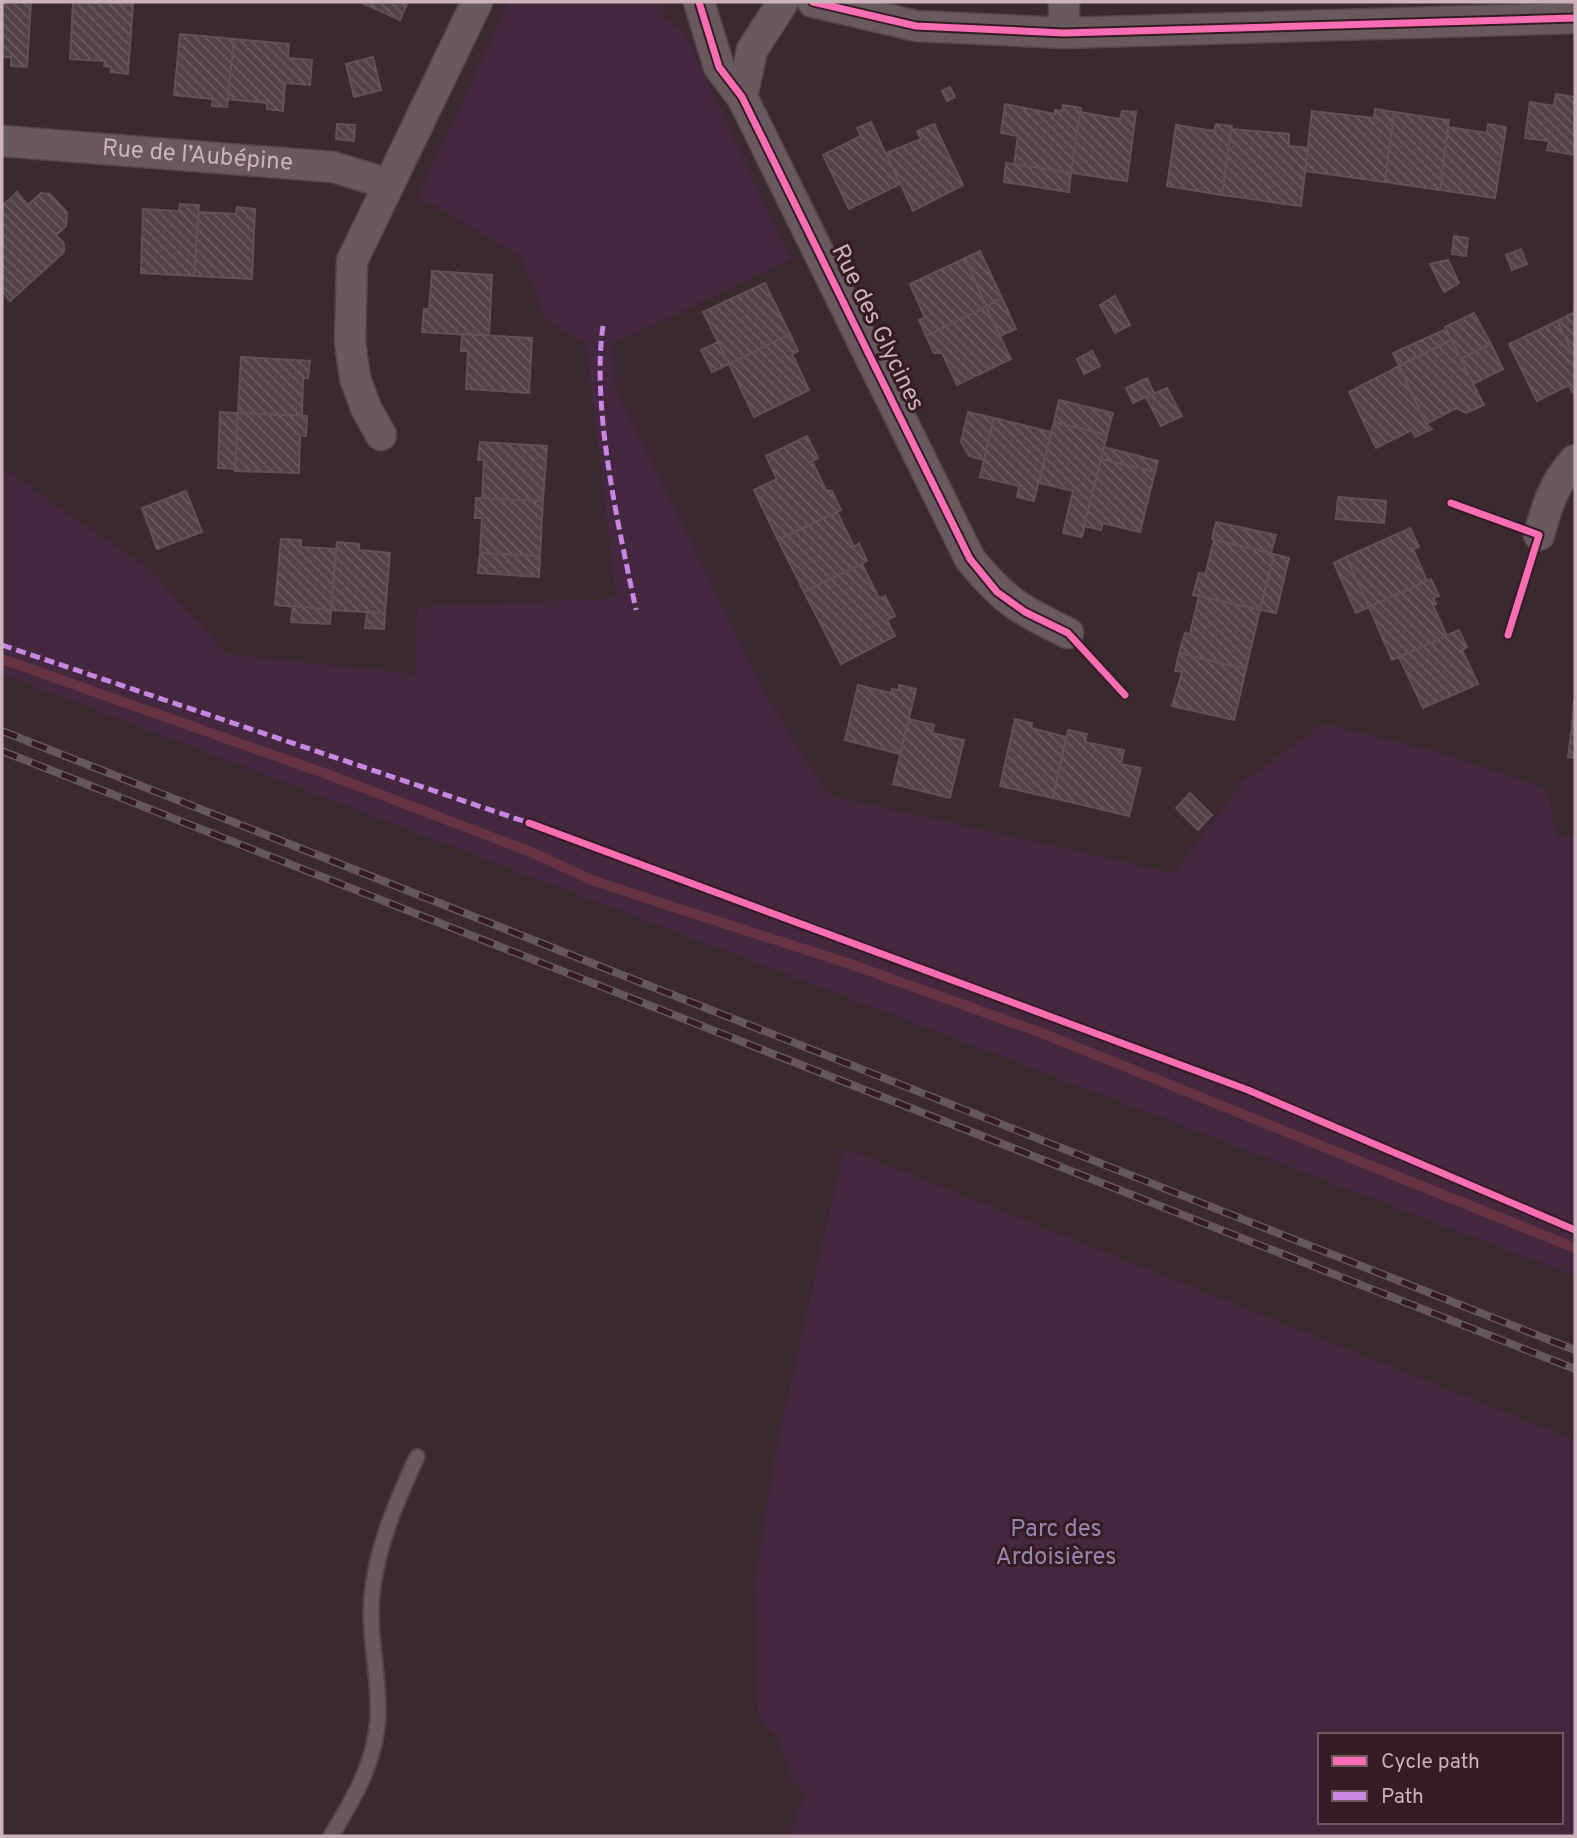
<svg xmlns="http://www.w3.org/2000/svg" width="1577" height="1838" viewBox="0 0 1577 1838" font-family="Overpass,sans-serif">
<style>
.park{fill:#44283f;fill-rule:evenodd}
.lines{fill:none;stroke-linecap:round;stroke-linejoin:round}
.stream{stroke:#653342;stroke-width:10}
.building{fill:url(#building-back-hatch);stroke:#615156;stroke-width:2}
.service-casing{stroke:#524549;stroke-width:18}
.minor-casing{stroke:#524549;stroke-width:33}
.service{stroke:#67595d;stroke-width:14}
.minor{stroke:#67595d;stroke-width:30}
.rail-casing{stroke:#65585c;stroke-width:8}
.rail{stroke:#351b23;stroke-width:5;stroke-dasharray:16;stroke-linecap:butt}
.quiet{stroke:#c787e3;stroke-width:5;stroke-dasharray:10 5;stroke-linecap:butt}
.cycleway-casing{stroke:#351b23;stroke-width:11}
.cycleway{stroke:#f96db3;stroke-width:7}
.labels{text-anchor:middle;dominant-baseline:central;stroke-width:6;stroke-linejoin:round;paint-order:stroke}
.street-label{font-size:24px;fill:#cbb3b9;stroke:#351b23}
.park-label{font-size:24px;fill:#9585b1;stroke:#351b23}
</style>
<defs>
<pattern id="building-back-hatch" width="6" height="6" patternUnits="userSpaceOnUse" patternTransform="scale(1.75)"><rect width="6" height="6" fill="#504247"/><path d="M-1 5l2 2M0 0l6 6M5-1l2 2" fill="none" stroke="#685b5f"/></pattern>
</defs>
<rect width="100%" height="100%" fill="#3a292f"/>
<g class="park">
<polygon points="509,2 666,2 662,15 684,32 791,260 612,344 614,386 766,695 821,785 831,796 1174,873 1244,781 1323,724 1430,750 1547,789 1557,838 1575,835 1575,1276 2,674 2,468 151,571 226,654 416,674 417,607 616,598 586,343 546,320 521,257 418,196"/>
<path d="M844 1148 1575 1440V1836H790L805 1793 793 1781 779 1739 757 1714 755 1578 777 1445ZM1320 1735H1561V1822H1320Z"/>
</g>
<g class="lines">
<polyline class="stream" points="2,659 332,776 531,852 594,881 853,965 1039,1032 1575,1248"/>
</g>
<g class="building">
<polygon points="2,2 31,2 27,67 11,66 11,57 2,57"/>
<polygon points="73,2 133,4 128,74 111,72 111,67 104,66 105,61 70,59"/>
<polygon points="360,2 408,2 400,20"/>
<polygon points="180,34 234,39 227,107 212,106 213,99 174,95"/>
<polygon points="234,39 289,44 288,58 312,60 310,85 285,83 283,111 267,109 267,103 228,99"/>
<polygon points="373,57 381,90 354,97 346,64"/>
<polygon points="950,87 955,97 947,101 942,91"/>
<polygon points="1556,94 1575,97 1575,155 1547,150 1549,141 1525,138 1530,102 1554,106"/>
<polygon points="1005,104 1055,114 1055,110 1062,111 1063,105 1081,108 1071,173 1014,165 1018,136 1001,133"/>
<polygon points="1375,109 1394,112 1385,182 1305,171 1312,111 1374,118"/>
<polygon points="1122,111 1136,112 1127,181 1071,173 1080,112 1120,119"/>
<polygon points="1394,112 1449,120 1440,190 1385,182"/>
<polygon points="871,122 900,184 849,209 823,155 861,136 857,128"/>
<polygon points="337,124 355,125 354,141 336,139"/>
<polygon points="934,124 963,185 913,211 886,153 921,139 917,131"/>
<polygon points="1216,124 1232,126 1222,195 1167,186 1176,125 1214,131"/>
<polygon points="1488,124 1506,127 1495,198 1440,190 1448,127 1487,133"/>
<polygon points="1231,129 1289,134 1289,146 1308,148 1301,206 1222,195"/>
<polygon points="1006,163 1071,173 1069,192 1004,182"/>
<polygon points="17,192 28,205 41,193 50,194 67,212 66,226 56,235 64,244 64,252 10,301 2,291 2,206"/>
<polygon points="180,204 199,205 194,276 141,273 143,209 179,211"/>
<polygon points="237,207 255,209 252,279 194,276 199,212 236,214"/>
<polygon points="1454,236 1468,238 1466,256 1452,254"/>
<polygon points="1521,249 1527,264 1512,270 1506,255"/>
<polygon points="980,251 1002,298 986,307 965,258"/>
<polygon points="965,258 986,307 926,336 919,320 925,318 910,284"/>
<polygon points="1448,260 1459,283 1444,292 1430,264"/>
<polygon points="432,271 492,275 489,336 422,332 424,309 429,309"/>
<polygon points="765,283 790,334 729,364 703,312"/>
<polygon points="1115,296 1130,325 1115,333 1100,305"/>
<polygon points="1002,298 1016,329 1000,336 986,307"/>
<polygon points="986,307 1011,359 957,385 942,353 934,353 926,336"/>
<polygon points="1575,312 1575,358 1557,321"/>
<polygon points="1474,313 1491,344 1461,359 1445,327"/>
<polygon points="1557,321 1575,358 1575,391 1572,392 1569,385 1537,401 1509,344"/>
<polygon points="1446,329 1451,340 1399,366 1393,353"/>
<polygon points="462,334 532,338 529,393 466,389 468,351 461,351"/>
<polygon points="790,334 798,351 792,354 809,390 754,417 729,364"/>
<polygon points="1451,340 1484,405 1466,413 1456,408 1426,424 1399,366"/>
<polygon points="718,342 729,364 712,372 701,350"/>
<polygon points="1491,344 1503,369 1473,384 1461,359"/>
<polygon points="1092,351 1100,366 1084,374 1077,359"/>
<polygon points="241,357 310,361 308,378 303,378 302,416 238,413"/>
<polygon points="1399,366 1426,424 1432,429 1415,437 1412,430 1376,448 1349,392"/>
<polygon points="1147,378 1154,393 1133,403 1126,388"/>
<polygon points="1167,388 1182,416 1161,426 1146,397"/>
<polygon points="1059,400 1113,413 1107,435 1054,422"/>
<polygon points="220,412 238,413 235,469 218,468"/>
<polygon points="968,412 994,418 984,460 969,456 961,442"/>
<polygon points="238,413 307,416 306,436 300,435 299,473 235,471"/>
<polygon points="994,418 1051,432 1034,501 1017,497 1019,486 980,477"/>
<polygon points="1054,422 1107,435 1082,537 1063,533 1073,491 1039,483"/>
<polygon points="807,436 818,458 812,461 826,490 832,491 841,510 778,540 754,490 777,479 766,456"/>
<polygon points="480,442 547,446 543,501 482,499 484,460 478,460"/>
<polygon points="1104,447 1158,461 1155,472 1101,459"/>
<polygon points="1101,459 1155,472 1140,532 1103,523 1101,530 1084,526"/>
<polygon points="186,491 202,532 157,549 142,508"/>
<polygon points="1338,497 1386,501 1384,523 1336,519"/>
<polygon points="476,498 543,501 540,556 480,553 482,518 475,518"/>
<polygon points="837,512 854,547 859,543 867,561 804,592 778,540"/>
<polygon points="1216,522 1276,535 1271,553 1212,539"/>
<polygon points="1410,528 1419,547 1413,549 1427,581 1369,607 1346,557"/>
<polygon points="281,539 301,540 301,547 336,549 331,610 275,605"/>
<polygon points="1214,540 1274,554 1260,610 1193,595 1199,573 1205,574"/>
<polygon points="337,542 359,544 359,550 390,553 385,613 331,610"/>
<polygon points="480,553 540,556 539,577 478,573"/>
<polygon points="1274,554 1289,558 1276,613 1260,610"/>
<polygon points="1346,557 1369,607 1356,613 1334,563"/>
<polygon points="862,564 879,598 885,596 895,616 887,620 895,636 841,664 804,592"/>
<polygon points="1431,579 1439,596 1433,598 1436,604 1433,605 1447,636 1392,660 1369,607"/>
<polygon points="1199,596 1260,610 1246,669 1179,653 1185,633 1190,634"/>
<polygon points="293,606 331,610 330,624 291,622"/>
<polygon points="367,612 385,613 384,629 365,628"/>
<polygon points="1459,630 1467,647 1462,650 1478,684 1423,708 1399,657"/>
<polygon points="1179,653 1246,669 1234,720 1172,706 1182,672 1175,671"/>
<polygon points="858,685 891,693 892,689 899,690 899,685 916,689 900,754 845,740"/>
<polygon points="1574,700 1575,700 1575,726 1572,726"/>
<polygon points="909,719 934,725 932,733 964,740 950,798 893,784"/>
<polygon points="1015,719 1032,723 1031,728 1066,737 1053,798 1000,786"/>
<polygon points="1572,726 1575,726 1575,758 1568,757"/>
<polygon points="1068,730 1087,734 1085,742 1124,750 1121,764 1141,768 1129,816 1053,798"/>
<polygon points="1190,793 1212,815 1198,830 1176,808"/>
</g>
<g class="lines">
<g class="service-casing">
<path id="service" d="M331 1836C354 1798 375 1763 378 1718 380 1677 368 1636 372 1594 377 1546 397 1500 417 1457"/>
</g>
<g class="minor-casing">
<g id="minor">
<path d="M699 2 719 67 742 97 970 559C1003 600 1020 610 1068 633"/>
<polyline points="813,2 916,26 1064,33 1575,18"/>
<polyline points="1064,2 1064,33"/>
<polyline points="742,97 752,50 783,2"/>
<path id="s1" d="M2 141 333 167 389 184"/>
<polyline points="381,435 366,408 355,378 350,342 352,261 477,2"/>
<path d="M1539 535C1547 506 1554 482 1575 460"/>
</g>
</g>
<use href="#service" class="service"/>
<use href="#minor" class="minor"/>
<g class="rail-casing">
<g id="rail">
<polyline points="2,731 1575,1350"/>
<polyline points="2,751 1575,1369"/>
</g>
</g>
<use href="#rail" class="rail"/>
<g class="quiet">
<path d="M603 326C591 408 619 528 636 610"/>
<polyline points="2,645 532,824"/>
</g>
<g class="cycleway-casing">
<g id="cycleway">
<polyline points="699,2 719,67 742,97 970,559 997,592 1025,612 1068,633 1125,695"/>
<polyline points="813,2 916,26 1064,33 1575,18"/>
<polyline points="1451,503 1539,535 1508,635"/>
<polyline points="529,823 1248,1090 1575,1230"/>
</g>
</g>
<use href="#cycleway" class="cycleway"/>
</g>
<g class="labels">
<g class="street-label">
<text stroke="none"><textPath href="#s1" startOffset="196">Rue de l’Aubépine</textPath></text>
<text transform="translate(877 328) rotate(64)">Rue des Glycines</text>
</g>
<g class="park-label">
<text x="1056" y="1530">Parc des<tspan x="1056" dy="28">Ardoisières</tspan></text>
</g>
</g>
<rect width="1577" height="1838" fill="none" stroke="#cbb3b9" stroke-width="7"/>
<rect x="1318" y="1733" width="245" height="91" fill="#351b23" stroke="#71585f" stroke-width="2"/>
<rect x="1332" y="1756" width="35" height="10" fill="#f96db3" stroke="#71585f" stroke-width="2"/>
<text x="1381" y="1768" font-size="21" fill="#cbb3b9">Cycle path</text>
<rect x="1332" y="1791" width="35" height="10" fill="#c787e3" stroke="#71585f" stroke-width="2"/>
<text x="1381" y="1803" font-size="21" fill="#cbb3b9">Path</text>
</svg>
